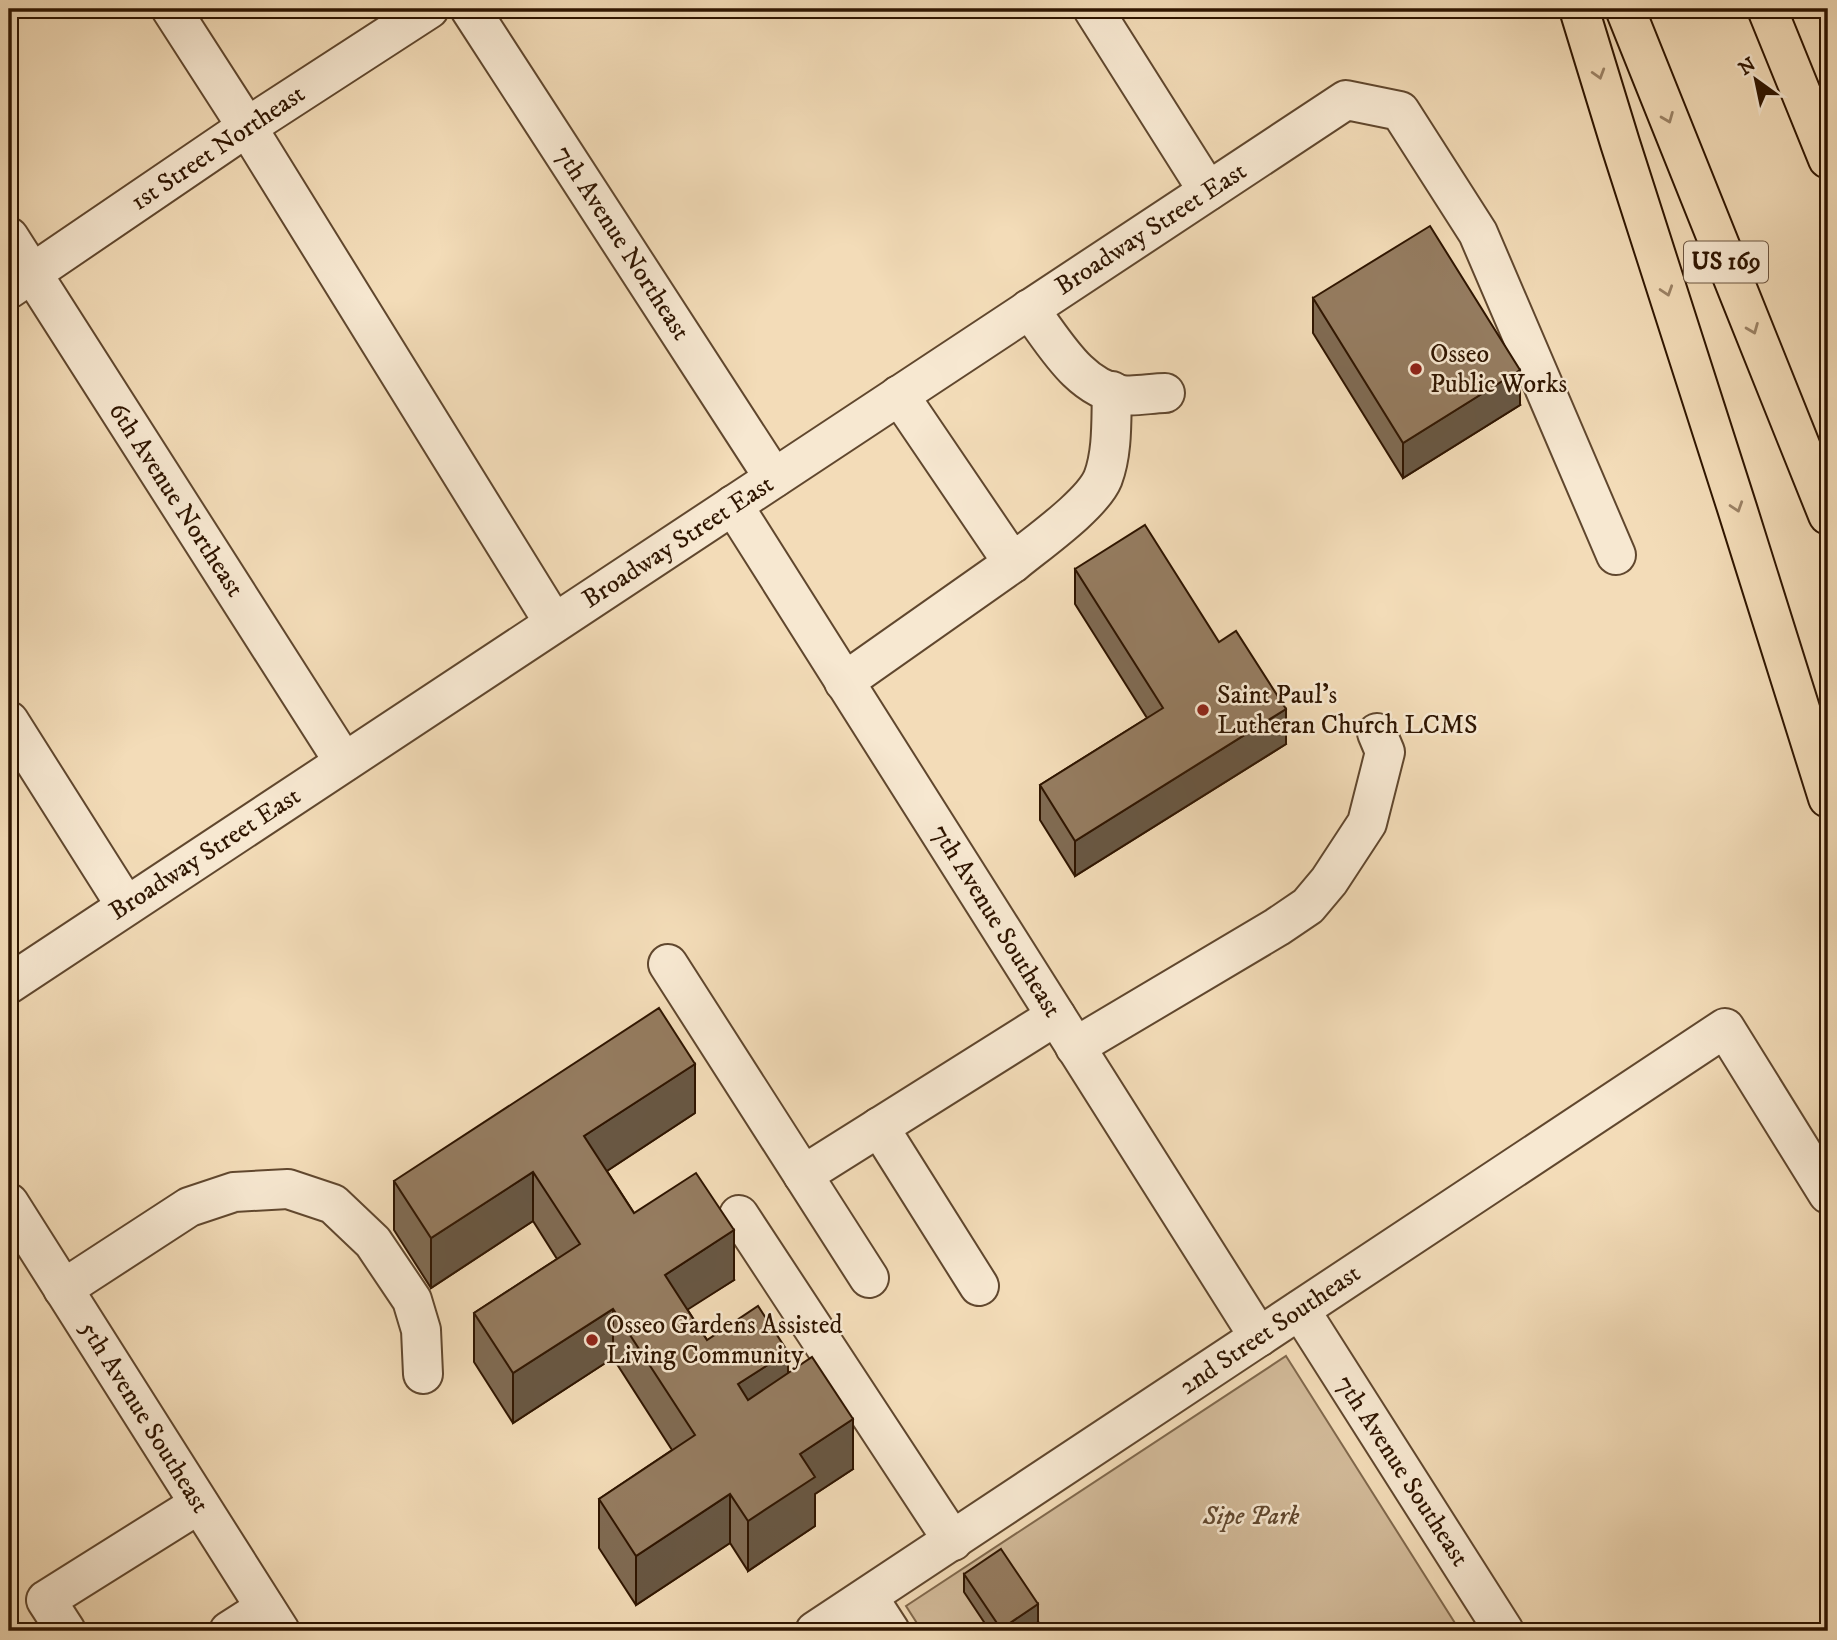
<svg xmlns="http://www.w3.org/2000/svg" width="1837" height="1640" viewBox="0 0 1837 1640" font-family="'IM FELL DW Pica',serif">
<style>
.green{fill:#d2ba99;stroke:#80684c;stroke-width:2}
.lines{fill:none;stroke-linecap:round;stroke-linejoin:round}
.minor-casing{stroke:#60472e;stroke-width:42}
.highway-casing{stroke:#2f1500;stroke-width:42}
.minor{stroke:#f7e8d1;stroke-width:38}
.highway{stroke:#f3dcb8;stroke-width:38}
.wall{fill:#806b53;stroke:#2f1500;stroke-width:2}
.shaded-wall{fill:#685743;stroke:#2f1500;stroke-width:2}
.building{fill:#957c60;stroke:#2f1500;stroke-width:2}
.oneway{stroke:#9b8265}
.poi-dot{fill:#8f2418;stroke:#f7e8d1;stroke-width:2.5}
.labels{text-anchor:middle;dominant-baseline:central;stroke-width:5;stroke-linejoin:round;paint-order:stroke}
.shield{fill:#f7e8d1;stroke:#6b543f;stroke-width:2}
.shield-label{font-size:24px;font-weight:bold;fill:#2f1500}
.street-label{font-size:26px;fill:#2f1500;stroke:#f7e8d1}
.poi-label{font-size:26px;fill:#2f1500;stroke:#f7e8d1;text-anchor:start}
.park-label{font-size:26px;font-style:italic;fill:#60472e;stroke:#f7e8d1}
</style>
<rect width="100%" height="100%" fill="#f3dcb8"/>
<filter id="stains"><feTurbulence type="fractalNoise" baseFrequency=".00286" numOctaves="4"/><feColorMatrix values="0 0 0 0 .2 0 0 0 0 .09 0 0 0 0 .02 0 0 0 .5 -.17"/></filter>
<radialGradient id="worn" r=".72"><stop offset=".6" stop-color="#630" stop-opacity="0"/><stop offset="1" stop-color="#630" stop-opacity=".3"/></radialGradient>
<polygon class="green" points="1286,1356 1460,1631 922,1631 906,1606"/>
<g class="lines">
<g class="minor-casing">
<g id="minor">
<polyline points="171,9 247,127 554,623"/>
<polyline points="470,9 774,478"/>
<polyline points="1093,9 1208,191"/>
<polyline points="9,237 344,762"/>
<polyline points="9,289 247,127 429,9"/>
<path d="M1029 309C1054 341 1078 388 1122 395 1135 397 1152 393 1165 393"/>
<path d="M899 395 1013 563C1037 543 1092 505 1103 478 1113 451 1111 419 1112 391"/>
<polyline points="733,505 1259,1337"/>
<polyline points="844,682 1013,563"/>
<polyline points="9,721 126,906"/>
<polyline points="668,964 869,1278"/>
<polyline points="9,984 1346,100 1400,111 1478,233 1616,555"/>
<polyline points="1075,1047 1277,927 1308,906 1329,881 1367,823 1385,752 1377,733"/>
<polyline points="879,1127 979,1286"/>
<polyline points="803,1175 1056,1016"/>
<polyline points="9,1203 280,1631"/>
<polyline points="739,1215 953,1541"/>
<polyline points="63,1289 189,1207 234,1192 288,1189 333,1204 373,1242 412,1300 421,1330 423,1374"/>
<polyline points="1300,1310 1504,1631"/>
<polyline points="868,1597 890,1631"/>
<polyline points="66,1631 46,1600 199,1504"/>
<polyline points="229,1631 265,1608"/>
<polyline points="815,1631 1725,1028 1828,1194"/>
</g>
</g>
<g class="highway-casing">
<g id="highway">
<polyline points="1579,9 1620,143 1737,508 1828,798"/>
<polyline points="1625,9 1828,515"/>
<polyline points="1767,9 1828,159"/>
</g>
</g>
<use href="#minor" class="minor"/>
<use href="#highway" class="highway"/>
</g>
<g class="wall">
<polygon points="1313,298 1520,405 1403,478 1313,333"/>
<polygon points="1075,569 1219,642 1286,744 1075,876 1040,820 1040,785 1147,718 1075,604"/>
<polygon points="695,1113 607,1171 634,1213 734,1280 687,1309 707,1340 788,1373 853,1469 815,1494 815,1526 748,1571 730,1543 636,1605 599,1548 599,1499 672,1450 613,1358 513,1423 474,1362 474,1313 557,1259 533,1221 431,1288 394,1230 394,1181"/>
<polygon points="964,1574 1038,1622 1024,1631 990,1631 964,1592"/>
</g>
<g class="shaded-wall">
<polygon points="1520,370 1520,405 1403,478 1403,443"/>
<polygon points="1286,709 1286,744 1075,876 1075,841"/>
<polygon points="695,1064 695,1113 584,1186 584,1136"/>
<polygon points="533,1172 533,1221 431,1288 431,1238"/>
<polygon points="734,1230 734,1280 665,1324 665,1275"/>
<polygon points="613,1309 613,1358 513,1423 513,1373"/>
<polygon points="788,1352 788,1401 738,1434 738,1384"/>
<polygon points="853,1419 853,1469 815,1494 815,1526 748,1571 748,1521 800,1454"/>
<polygon points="730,1494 730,1543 636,1605 636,1556"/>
<polygon points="1038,1604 1038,1622 1024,1631 1001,1631 1001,1629"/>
</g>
<g class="building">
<polygon points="1430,226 1520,370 1403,443 1313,298"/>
<polygon points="1145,525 1219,642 1236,631 1286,709 1075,841 1040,785 1163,708 1075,569"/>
<polygon points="659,1008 695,1064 584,1136 634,1213 696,1173 734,1230 665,1275 707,1340 758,1306 788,1352 738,1384 748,1400 812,1357 853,1419 800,1454 815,1477 748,1521 730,1494 636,1556 599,1499 695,1435 613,1309 513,1373 474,1313 580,1244 533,1172 431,1238 394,1181"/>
<polygon points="1001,1549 1038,1604 1001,1629 964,1574"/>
</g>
<defs><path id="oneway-chevron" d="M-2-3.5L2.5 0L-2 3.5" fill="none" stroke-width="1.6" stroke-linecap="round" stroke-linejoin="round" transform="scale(1.75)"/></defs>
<g class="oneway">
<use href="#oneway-chevron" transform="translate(1599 74) rotate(73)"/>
<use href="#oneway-chevron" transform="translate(1668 118) rotate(68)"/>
<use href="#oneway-chevron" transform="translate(1667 291) rotate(72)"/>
<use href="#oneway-chevron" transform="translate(1753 329) rotate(68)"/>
<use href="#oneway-chevron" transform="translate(1737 507) rotate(72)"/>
</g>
<g class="poi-dot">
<circle cx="1416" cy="369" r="7"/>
<circle cx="1203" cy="710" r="7"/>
<circle cx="592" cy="1340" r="7"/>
</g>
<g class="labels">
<rect class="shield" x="1684" y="241.5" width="84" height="41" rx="5"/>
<g class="shield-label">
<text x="1726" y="262">US 169</text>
</g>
<g class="street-label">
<text transform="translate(218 148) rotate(-34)">1st Street Northeast</text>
<text transform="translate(1151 229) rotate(-33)">Broadway Street East</text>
<text transform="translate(622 243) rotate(57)">7th Avenue Northeast</text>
<text transform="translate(176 500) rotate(57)">6th Avenue Northeast</text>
<text transform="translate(678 542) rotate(-33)">Broadway Street East</text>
<text transform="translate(205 854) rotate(-33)">Broadway Street East</text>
<text transform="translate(996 921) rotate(58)">7th Avenue Southeast</text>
<text transform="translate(1270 1330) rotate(-34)">2nd Street Southeast</text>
<text transform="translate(144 1417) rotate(58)">5th Avenue Southeast</text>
<text transform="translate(1402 1471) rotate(57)">7th Avenue Southeast</text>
</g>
<g class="poi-label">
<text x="1430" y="354">Osseo<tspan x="1430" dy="30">Public Works</tspan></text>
<text x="1217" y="695">Saint Paul's<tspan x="1217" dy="30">Lutheran Church LCMS</tspan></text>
<text x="606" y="1325">Osseo Gardens Assisted<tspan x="606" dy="30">Living Community</tspan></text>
</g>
<g class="park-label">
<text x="1251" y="1516">Sipe Park</text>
</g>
</g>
<rect width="1837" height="1640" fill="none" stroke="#f3dcb8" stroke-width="35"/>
<rect x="10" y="10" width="1816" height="1619" fill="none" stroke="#2f1500" stroke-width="3.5"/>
<rect x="18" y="18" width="1802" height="1605" fill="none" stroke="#2f1500" stroke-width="2"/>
<g transform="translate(1756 80) rotate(327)" stroke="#f7e8d1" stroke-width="5" paint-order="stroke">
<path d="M0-5L12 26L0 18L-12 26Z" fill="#2f1500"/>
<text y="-10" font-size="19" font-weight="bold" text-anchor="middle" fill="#2f1500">N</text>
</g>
<rect width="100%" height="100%" filter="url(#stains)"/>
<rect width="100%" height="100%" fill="url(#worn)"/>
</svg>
